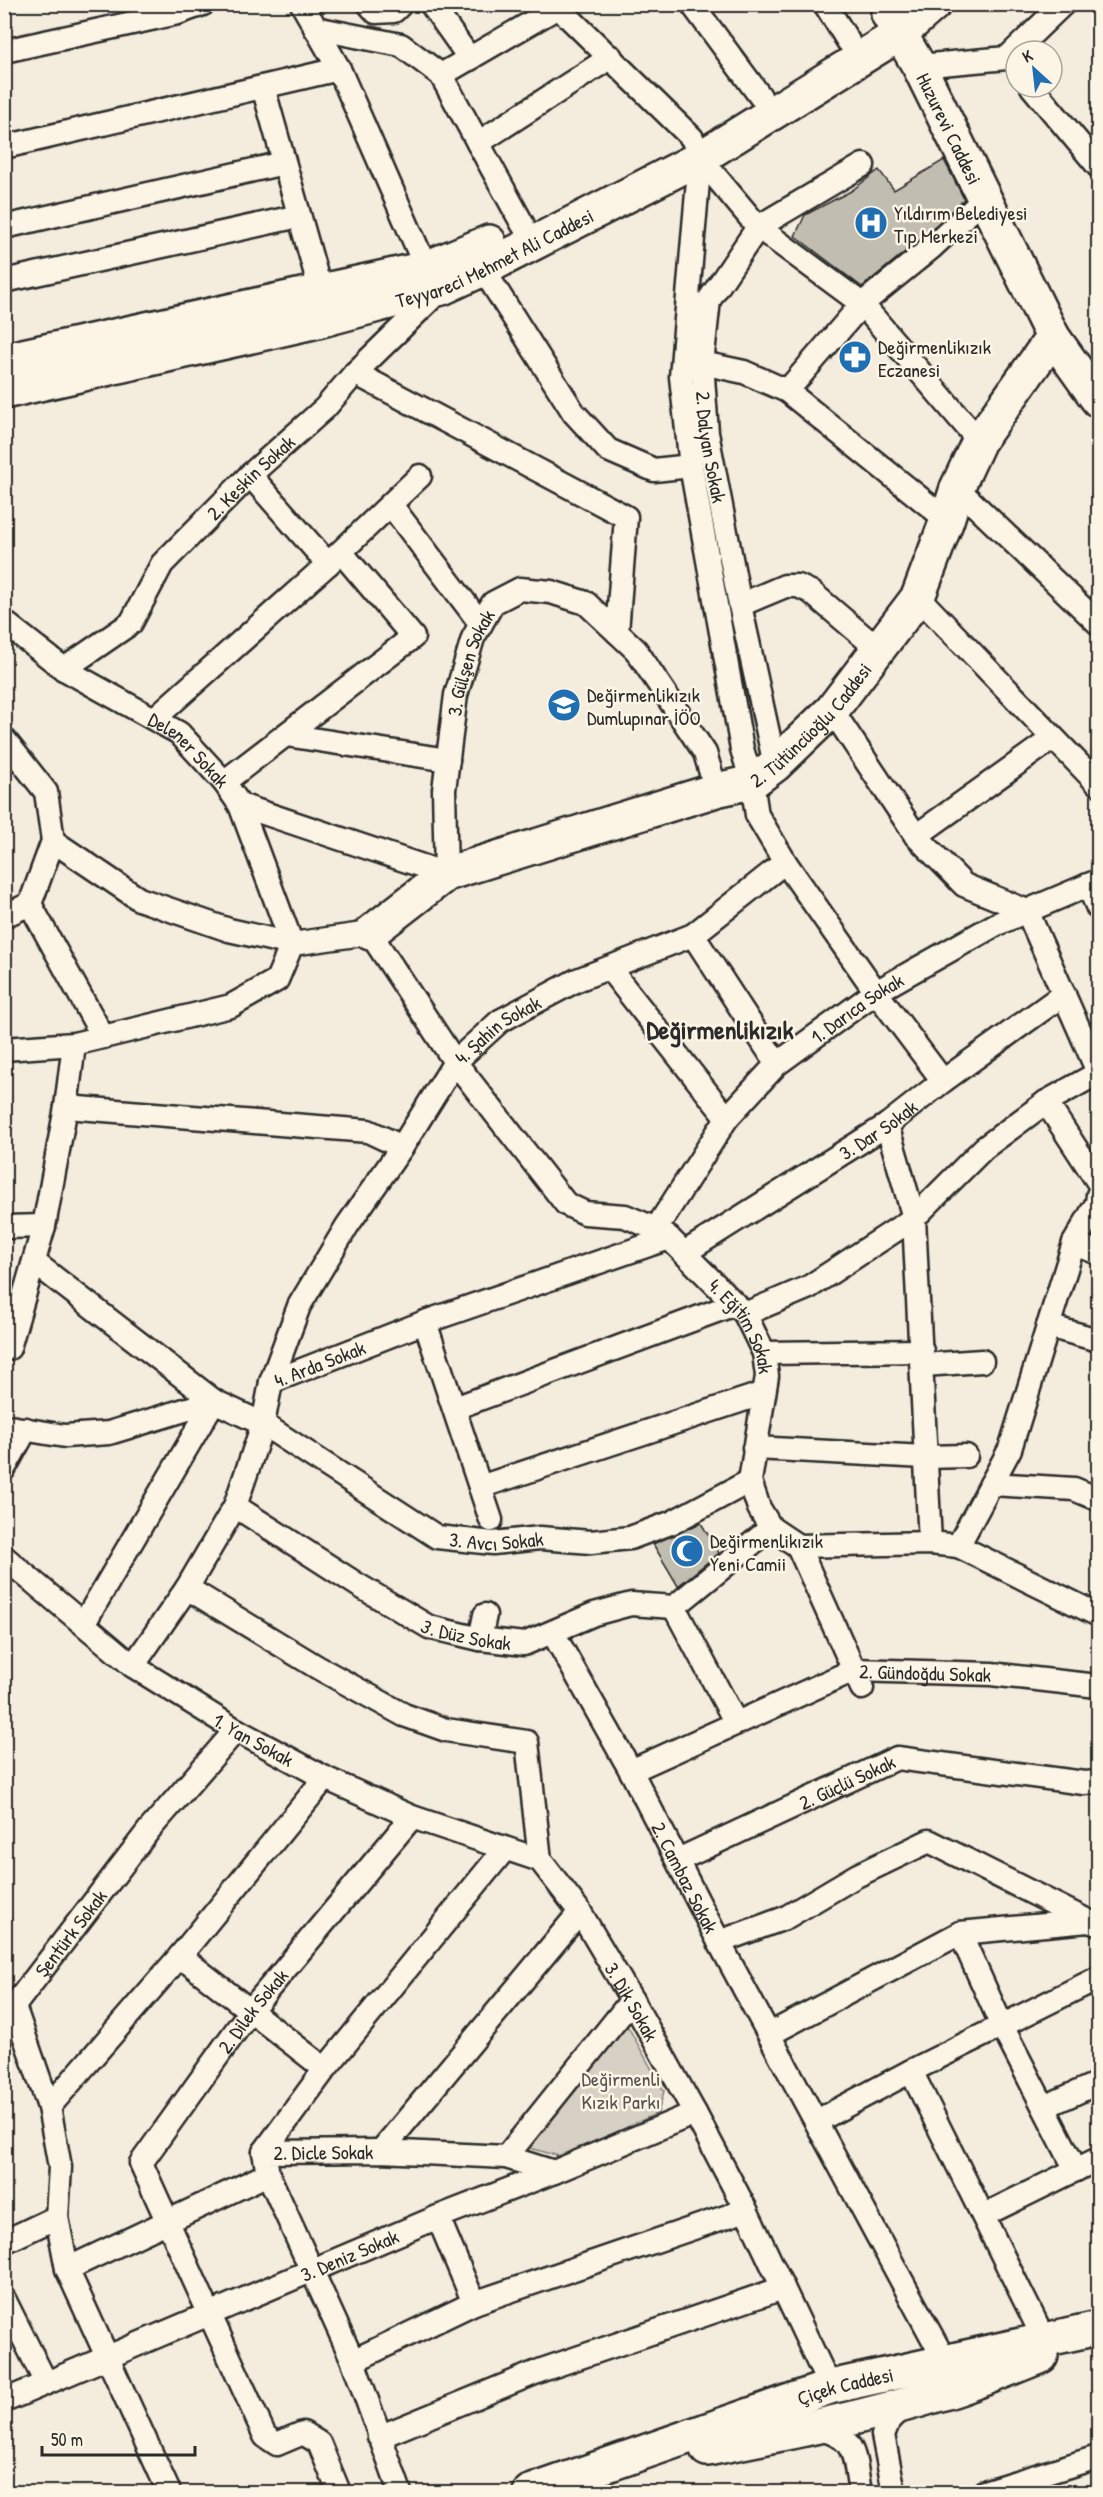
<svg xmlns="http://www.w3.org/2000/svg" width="1103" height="2497" viewBox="0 0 1103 2497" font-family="'Patrick Hand',sans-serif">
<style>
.green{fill:#d6d1c4;stroke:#807e78;stroke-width:1.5}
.building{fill:#c2bdb1;stroke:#2b2b2b;stroke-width:1.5}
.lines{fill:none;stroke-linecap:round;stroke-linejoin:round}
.street-casing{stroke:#2b2b2b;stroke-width:27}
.secondary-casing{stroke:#2b2b2b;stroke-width:38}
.primary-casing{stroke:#2b2b2b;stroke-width:38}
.street{stroke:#fcf5e5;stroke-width:22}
.secondary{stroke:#fcf5e5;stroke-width:33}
.primary{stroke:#fcf5e5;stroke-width:33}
.labels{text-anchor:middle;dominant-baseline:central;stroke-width:5;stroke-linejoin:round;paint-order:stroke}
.street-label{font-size:20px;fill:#2b2b2b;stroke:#fcf5e5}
.poi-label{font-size:20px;fill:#2b2b2b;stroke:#fcf5e5;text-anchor:start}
.park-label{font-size:20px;fill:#565451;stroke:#fcf5e5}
.district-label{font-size:26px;font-weight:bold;fill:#2b2b2b;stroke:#fcf5e5}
</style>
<rect width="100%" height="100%" fill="#f4edde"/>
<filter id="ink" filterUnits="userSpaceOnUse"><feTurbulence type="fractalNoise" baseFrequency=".0167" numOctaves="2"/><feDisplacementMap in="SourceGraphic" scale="12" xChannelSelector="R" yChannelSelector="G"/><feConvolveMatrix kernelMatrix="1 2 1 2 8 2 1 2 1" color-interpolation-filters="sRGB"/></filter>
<g filter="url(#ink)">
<polygon class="green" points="627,2025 664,2091 658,2113 562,2157 530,2148"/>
<g class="building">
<polygon points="944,160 964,199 922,238 862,287 795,236 805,215 851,191 879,170 894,190"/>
<polygon points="701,1523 719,1553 678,1586 653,1544"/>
</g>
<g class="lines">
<g class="street-casing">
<g id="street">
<polyline points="302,4 339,69 426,268"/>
<polyline points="369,4 376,12 394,11 401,4"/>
<polyline points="431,4 470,59"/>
<polyline points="692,4 760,96"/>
<polyline points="825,4 848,41"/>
<polyline points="315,28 401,45 441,75 558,7"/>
<polyline points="4,51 178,13 203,4"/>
<polyline points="919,66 1007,58 1063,4"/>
<polyline points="441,75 523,225"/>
<polyline points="263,87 321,292"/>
<polyline points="1032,87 1098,166"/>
<polyline points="478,143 611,57"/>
<polyline points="4,147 339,69"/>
<path id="s1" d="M700 158 758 227 709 300 702 363 707 433 740 605 775 765"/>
<polyline points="863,165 758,227 862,304 979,441"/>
<polyline points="4,227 284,163"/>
<polyline points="483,269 574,413 608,450 654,470 691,466"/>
<polyline points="4,281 299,216"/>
<polyline points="702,363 744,372 787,391 947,520"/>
<polyline points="355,373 626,517 617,632"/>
<polyline points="787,391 862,304 931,248 984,199"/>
<polyline points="250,475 328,564"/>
<polyline points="957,488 1098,623"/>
<polyline points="391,505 481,624"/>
<polyline points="918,597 1098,784"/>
<polyline points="740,605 785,586 798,586 811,592 878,649"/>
<path id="s2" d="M4 622 64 669 179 733 224 782 240 805 292 944 277 980 231 1006 74 1044 4 1049"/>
<path id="s3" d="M64 669 131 623 162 564 250 475 325 408 355 373 440 290"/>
<polyline points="832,710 916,836 964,885 1027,911"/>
<polyline points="155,718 328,564 420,476"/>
<polyline points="286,735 448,760"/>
<polyline points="4,739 46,792 53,841 30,904 103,1037"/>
<polyline points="224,782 413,637 341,552"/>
<path id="s4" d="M240 805 446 874 444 790 456 695 473 638 493 603 520 589 551 592 586 603 636 650 705 753 716 790"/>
<polyline points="916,836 1053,738"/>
<path id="s5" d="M53 841 139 899 229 930 292 944 370 933 455 1062 566 1204 585 1213 625 1216 656 1229 669 1238 745 1314 764 1353 767 1376 750 1481 759 1508 771 1528 798 1546 930 1543 958 1546 1098 1615"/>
<polyline points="785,862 876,992 943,1081"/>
<polyline points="1098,881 1027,911 1098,1072"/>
<polyline points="1088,885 1098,908"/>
<polyline points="4,916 30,904"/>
<polyline points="693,935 777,1064"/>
<polyline points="609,968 727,1118"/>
<polyline points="1046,1102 1098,1182"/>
<polyline points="66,1107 368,1131 402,1147"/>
<polyline points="887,1125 914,1218 930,1543"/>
<polyline points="4,1227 44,1226"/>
<path id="s6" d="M656 1229 727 1118 777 1064 876 992 995 925 1027 911"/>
<polyline points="1074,1243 1098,1253"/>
<path id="s7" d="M684 1253 887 1125 943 1081 1064 994"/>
<polyline points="34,1262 214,1401 84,1623"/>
<polyline points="745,1314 809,1287 914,1218 984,1148 1046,1102 1098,1073"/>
<polyline points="425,1322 491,1520"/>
<polyline points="1048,1326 1098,1340"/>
<polyline points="4,1350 9,1348 44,1226 66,1107 74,1044"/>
<polyline points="764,1353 922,1351"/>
<polyline points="923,1365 982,1361"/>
<path id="s8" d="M271 1382 425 1322 669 1238"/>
<polyline points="455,1408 735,1304"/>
<path id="s9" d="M4 1426 65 1436 109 1433 214 1401 263 1424 437 1537 493 1543 540 1538 591 1542 630 1538 673 1522 750 1481"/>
<polyline points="754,1448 925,1457 966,1456"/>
<polyline points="4,1469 26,1429"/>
<polyline points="991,1484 1074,1489 1098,1499"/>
<polyline points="480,1487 764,1393"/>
<path id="s10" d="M235 1506 358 1585 429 1627 480 1639 524 1644 594 1614 631 1604 674 1607 771 1528"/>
<polyline points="798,1546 862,1688"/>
<polyline points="958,1546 1010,1449 1074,1243 1097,1203 1098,1195"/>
<path id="s11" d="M4 1557 133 1666 236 1730 325 1778 412 1817 540 1860"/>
<path id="s12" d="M187 1588 317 1667 404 1715 446 1730 527 1742 540 1860 580 1912 632 2000 695 2113 746 2210 830 2387"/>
<polyline points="674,1607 736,1723"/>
<path id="s13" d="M553 1633 631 1771 719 1942 945 2361"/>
<polyline points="480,1639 485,1615"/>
<path id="s14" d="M133 1666 187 1588 235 1506 263 1424 271 1382 299 1306 347 1226 402 1147 455 1062 500 1021 577 980 693 935 785 862 757 815 752 782 742 749 691 466 681 377 700 158 692 138 555 4"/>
<path id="s15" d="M631 1771 854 1670 991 1674 1098 1686"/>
<path id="s16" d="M678 1860 897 1758 1084 1783 1098 1782"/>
<polyline points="960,1933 1002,2026 1076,2170"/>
<polyline points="719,1942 785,1918 856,1876 929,1841 1088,1921 1098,1924"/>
<polyline points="180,1956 325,2069"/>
<polyline points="770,2034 960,1933 1088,1921"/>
<polyline points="911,2071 1044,2339"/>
<polyline points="49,2107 180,1956 325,1778"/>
<polyline points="1044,2107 1098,2083"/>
<polyline points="817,2121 911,2071 1098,1978"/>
<polyline points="381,2151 580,1912"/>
<polyline points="264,2152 325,2069 504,1850"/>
<polyline points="506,2157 632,2000"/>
<polyline points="268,2174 353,2361 400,2492"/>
<polyline points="984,2215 1098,2159"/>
<polyline points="57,2217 67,2269 169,2492"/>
<polyline points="438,2217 474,2303"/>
<path id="s17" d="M4 2242 57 2217 60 2167 49 2107 14 2006 149 1830 236 1730"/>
<path id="s18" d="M67 2269 268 2174 264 2152 381 2151 506 2157 554 2172"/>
<polyline points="4,2299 46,2383"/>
<polyline points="353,2361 474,2303 746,2210"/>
<path id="s19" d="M4 2401 438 2217 554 2172 695 2113"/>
<path d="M815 2428C858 2437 853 2454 860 2492"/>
<polyline points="379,2437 542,2370 783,2288"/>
<path id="s20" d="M339 2492 319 2443 303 2433 277 2444 265 2436 141 2163 250 2011 412 1817"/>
<polyline points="894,2492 883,2435 889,2420 904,2405"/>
<polyline points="984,2492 1098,2457"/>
</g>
</g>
<g class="secondary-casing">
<g id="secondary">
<path id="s21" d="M888 14 919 66 1053 337 1098 400"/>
<path id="s22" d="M370 933 446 874 716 790 752 782 775 765 832 710 918 597 947 520 957 488 979 441 1053 337"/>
<path d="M707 2449C788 2433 868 2417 947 2392 979 2382 1010 2368 1041 2356"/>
<path id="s23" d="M530 2492 830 2387 1098 2328"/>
</g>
</g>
<g class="primary-casing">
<g id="primary">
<polyline points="4,360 426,268 489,242"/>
<path id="s24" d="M4 392 318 321 442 288 483 269 700 158 901 33 934 4"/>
</g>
</g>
<use href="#street" class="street"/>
<use href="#secondary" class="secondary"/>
<use href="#primary" class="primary"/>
</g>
</g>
<defs>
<g id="hospital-disc" transform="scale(1.725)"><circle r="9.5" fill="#1f6fb2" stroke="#fcf5e5"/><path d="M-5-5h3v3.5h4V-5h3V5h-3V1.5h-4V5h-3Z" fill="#fff"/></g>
<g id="pharmacy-disc" transform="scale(1.725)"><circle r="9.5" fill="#1f6fb2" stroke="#fcf5e5"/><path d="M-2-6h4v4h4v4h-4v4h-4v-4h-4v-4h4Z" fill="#fff"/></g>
<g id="school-disc" transform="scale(1.725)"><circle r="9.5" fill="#1f6fb2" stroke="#fcf5e5"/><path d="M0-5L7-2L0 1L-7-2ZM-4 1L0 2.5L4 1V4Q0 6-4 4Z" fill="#fff"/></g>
<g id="mosque-disc" transform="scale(1.725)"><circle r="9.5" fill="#1f6fb2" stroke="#fcf5e5"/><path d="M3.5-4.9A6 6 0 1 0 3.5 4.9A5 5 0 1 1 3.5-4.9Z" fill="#fff"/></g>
</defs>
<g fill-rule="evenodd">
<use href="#hospital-disc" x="871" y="223"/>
<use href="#pharmacy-disc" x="855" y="357"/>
<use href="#school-disc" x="564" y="705"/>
<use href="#mosque-disc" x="687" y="1551"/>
</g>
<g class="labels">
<g class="street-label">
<text stroke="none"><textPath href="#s21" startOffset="130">Huzurevi Caddesi</textPath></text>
<text stroke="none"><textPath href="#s24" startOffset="510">Teyyareci Mehmet Ali Caddesi</textPath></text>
<text stroke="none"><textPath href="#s1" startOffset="326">2. Dalyan Sokak</textPath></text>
<text stroke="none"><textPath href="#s3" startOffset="272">2. Keskin Sokak</textPath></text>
<text stroke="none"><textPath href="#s4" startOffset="432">3. Gülşen Sokak</textPath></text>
<text stroke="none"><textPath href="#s22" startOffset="498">2. Tütüncüoğlu Caddesi</textPath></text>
<text stroke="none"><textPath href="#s2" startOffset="226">Delener Sokak</textPath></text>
<text stroke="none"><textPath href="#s6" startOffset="303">1. Darıca Sokak</textPath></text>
<text stroke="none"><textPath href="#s14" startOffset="744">4. Şahin Sokak</textPath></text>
<text stroke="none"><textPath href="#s7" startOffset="230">3. Dar Sokak</textPath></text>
<text stroke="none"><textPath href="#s5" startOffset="904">4. Eğitim Sokak</textPath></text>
<text stroke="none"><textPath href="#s8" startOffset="52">4. Arda Sokak</textPath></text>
<text stroke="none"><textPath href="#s9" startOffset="537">3. Avcı Sokak</textPath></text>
<text stroke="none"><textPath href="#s10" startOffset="267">3. Düz Sokak</textPath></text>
<text stroke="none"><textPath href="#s15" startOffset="316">2. Gündoğdu Sokak</textPath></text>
<text stroke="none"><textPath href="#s11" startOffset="310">1. Yan Sokak</textPath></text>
<text stroke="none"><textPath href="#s16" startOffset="186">2. Güçlü Sokak</textPath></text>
<text stroke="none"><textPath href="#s13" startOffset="278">2. Cambaz Sokak</textPath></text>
<text stroke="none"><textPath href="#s17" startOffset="369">Şentürk Sokak</textPath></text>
<text stroke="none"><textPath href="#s12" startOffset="666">3. Dik Sokak</textPath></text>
<text stroke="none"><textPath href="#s20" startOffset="603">2. Dilek Sokak</textPath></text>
<text stroke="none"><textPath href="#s18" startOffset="304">2. Dicle Sokak</textPath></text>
<text stroke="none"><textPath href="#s19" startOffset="375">3. Deniz Sokak</textPath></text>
<text stroke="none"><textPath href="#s23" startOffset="333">Çiçek Caddesi</textPath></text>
</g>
<g class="poi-label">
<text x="894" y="212">Yıldırım Belediyesi<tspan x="894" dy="23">Tıp Merkezi</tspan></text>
<text x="878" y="346">Değirmenlikızık<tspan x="878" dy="23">Eczanesi</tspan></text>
<text x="587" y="694">Değirmenlikızık<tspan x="587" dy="23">Dumlupınar İÖO</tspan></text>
<text x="710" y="1540">Değirmenlikızık<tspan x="710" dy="23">Yeni Camii</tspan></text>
</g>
<g class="park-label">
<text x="621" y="2078">Değirmenli<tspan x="621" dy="23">Kızık Parkı</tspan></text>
</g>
<g class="district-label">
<text x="720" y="1029">Değirmenlikızık</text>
</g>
</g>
<rect width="1103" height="2497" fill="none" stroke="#fcf5e5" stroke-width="24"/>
<rect x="12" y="12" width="1079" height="2473" fill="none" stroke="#2b2b2b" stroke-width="2" filter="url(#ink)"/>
<g transform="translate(1034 69) rotate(333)"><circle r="28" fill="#fcf5e5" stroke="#a8a49b" stroke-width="1.5"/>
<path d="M0-4.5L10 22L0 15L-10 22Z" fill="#1f6fb2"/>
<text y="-9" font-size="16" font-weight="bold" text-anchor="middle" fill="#2b2b2b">K</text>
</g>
<path d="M42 2446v9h153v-9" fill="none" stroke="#2b2b2b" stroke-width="3"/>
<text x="51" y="2446" font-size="18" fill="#2b2b2b" stroke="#fcf5e5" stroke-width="4.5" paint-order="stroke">50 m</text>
</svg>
